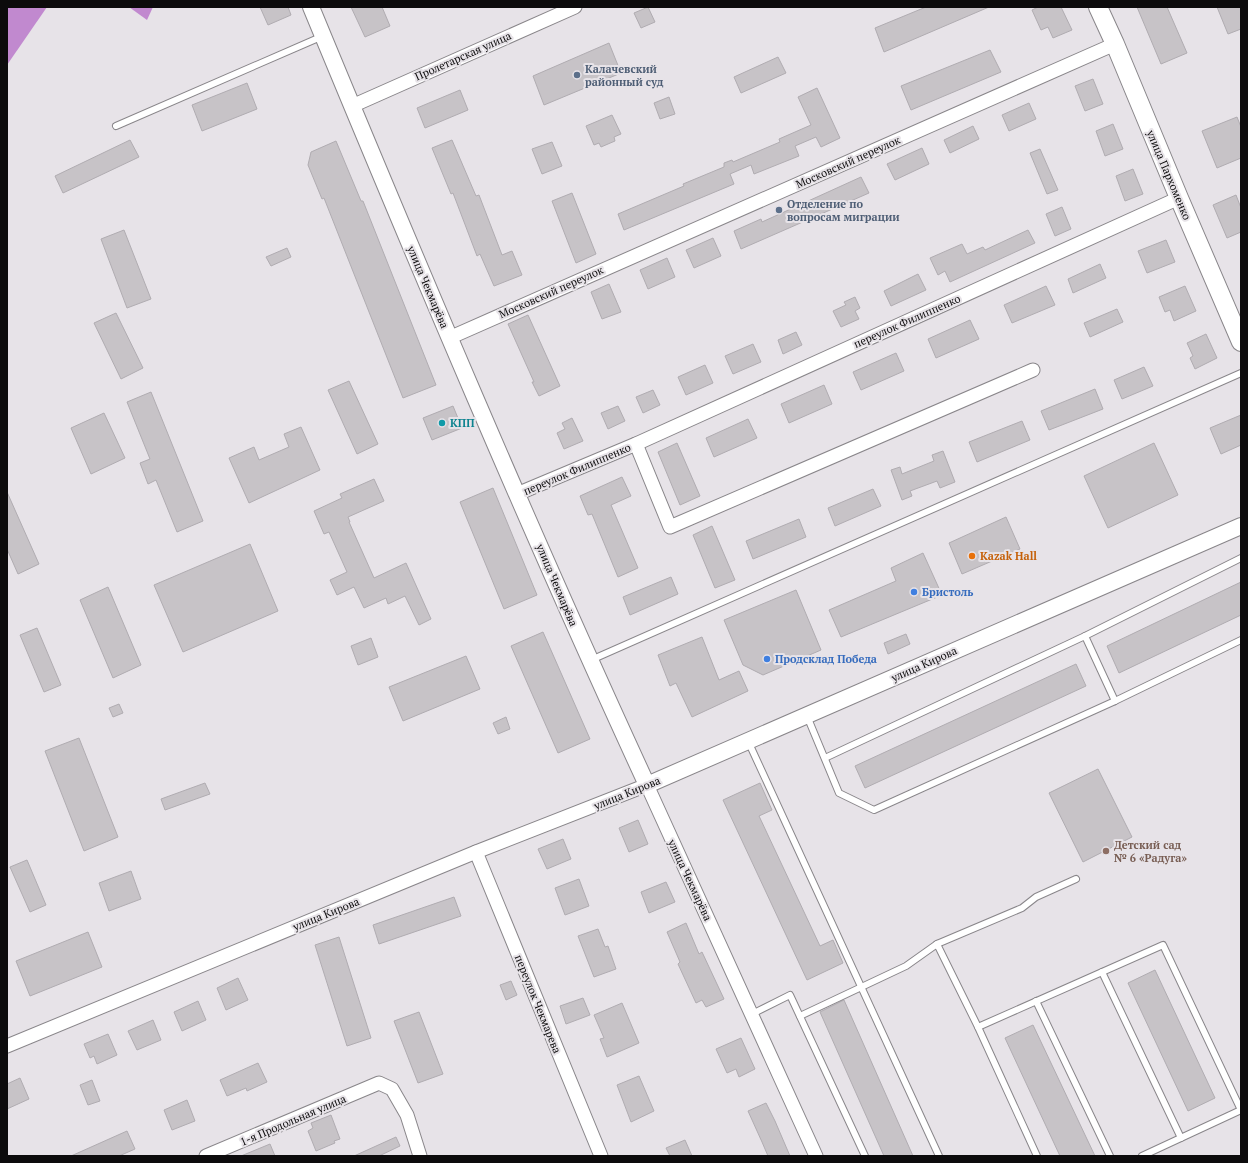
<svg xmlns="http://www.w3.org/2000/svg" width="1248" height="1163" viewBox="0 0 1248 1163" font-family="'PT Serif',serif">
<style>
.forest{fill:#c189cf}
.building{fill:#c7c3c7;stroke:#b0acb1}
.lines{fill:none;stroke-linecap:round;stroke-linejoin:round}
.service-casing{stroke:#89868a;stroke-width:8}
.minor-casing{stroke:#89868a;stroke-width:15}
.tertiary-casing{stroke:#89868a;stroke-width:18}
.secondary-casing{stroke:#89868a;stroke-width:20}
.service{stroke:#fff;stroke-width:6}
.minor{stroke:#fff;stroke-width:13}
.tertiary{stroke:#fff;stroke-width:16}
.secondary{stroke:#fff;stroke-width:18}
.service-dot{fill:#5c6f8a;stroke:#e7e3e8;stroke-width:1.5}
.culture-dot{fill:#0f9aa8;stroke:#e7e3e8;stroke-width:1.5}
.food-dot{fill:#e8710a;stroke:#e7e3e8;stroke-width:1.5}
.shop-dot{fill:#3f7fe0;stroke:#e7e3e8;stroke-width:1.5}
.education-dot{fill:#8d6e63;stroke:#e7e3e8;stroke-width:1.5}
.labels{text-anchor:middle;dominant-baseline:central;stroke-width:4;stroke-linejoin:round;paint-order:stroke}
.street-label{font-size:11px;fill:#0c0b0c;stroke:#e7e3e8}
.service-label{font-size:11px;font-weight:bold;fill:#4e5e75;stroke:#e7e3e8;text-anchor:start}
.culture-label{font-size:11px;font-weight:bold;fill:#0d838f;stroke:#e7e3e8;text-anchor:start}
.food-label{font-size:11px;font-weight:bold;fill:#c56008;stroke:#e7e3e8;text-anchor:start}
.shop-label{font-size:11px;font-weight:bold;fill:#366cbe;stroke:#e7e3e8;text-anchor:start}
.education-label{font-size:11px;font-weight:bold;fill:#785e54;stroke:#e7e3e8;text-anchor:start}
</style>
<rect width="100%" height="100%" fill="#e7e3e8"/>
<g class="forest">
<polygon points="7,7 47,7 7,65"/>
<polygon points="129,7 153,7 147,20"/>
</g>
<g class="building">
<polygon points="260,7 288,7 291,15 268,25"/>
<polygon points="351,7 382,7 390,26 365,37"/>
<polygon points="648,7 655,22 641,28 634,13"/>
<polygon points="926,7 989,7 884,52 875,28"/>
<polygon points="1038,7 1061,7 1072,30 1053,38 1048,27 1041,30 1032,10"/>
<polygon points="1137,7 1167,7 1187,53 1161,64"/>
<polygon points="1217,7 1241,7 1241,29 1228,34"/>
<polygon points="609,43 621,73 544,105 533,76"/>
<polygon points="990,50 1001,72 911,110 901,86"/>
<polygon points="778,57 786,73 741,93 734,77"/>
<polygon points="1093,79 1103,104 1085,111 1075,86"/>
<polygon points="247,83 257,109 202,131 192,105"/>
<polygon points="817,88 840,138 821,147 816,137 795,146 799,156 754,174 751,165 730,174 734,184 624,230 618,214 684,186 683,184 724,167 724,163 732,160 733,162 780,142 779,139 811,125 798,97"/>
<polygon points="460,90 468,110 425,128 417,108"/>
<polygon points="669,97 675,114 660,119 654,103"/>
<polygon points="1029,103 1036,119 1009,131 1002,115"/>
<polygon points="612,115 621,134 614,137 615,141 601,147 599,143 594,145 586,126"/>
<polygon points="1237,117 1241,127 1241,158 1217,168 1202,131"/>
<polygon points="1113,124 1123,149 1105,156 1096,131"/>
<polygon points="973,126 979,139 950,153 944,140"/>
<polygon points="130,140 139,157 63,193 55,176"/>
<polygon points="452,140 476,196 479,195 502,255 512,251 522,275 494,286 480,254 477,256 453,193 451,194 432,148"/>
<polygon points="336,141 361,201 363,201 436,385 403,398 324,198 322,199 308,165 311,152"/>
<polygon points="552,142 562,166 542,174 532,149"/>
<polygon points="922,148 929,164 895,180 887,164"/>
<polygon points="1040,149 1058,190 1047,194 1030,153"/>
<polygon points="1133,169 1143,194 1125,201 1116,176"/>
<polygon points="861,177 869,193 741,249 734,231 761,219 762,222"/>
<polygon points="572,193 596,254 576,263 552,201"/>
<polygon points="1236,195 1241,208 1241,232 1227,238 1213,205"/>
<polygon points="1062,207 1071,229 1055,236 1046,214"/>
<polygon points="124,230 151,299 127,308 101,239"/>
<polygon points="1028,230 1035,243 950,282 945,271 938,275 930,258 962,244 967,254 983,247 985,250"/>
<polygon points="713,238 721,256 694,268 686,250"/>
<polygon points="1166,240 1175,262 1147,273 1138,251"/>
<polygon points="287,248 291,257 271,266 266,257"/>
<polygon points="667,258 675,277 648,289 640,270"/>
<polygon points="1100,264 1106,278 1073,293 1068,279"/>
<polygon points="918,274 926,290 891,306 884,291"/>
<polygon points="609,284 621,312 602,319 591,292"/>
<polygon points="1046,286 1055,305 1012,323 1004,305"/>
<polygon points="1185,286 1196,311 1174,321 1170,310 1165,312 1159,297"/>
<polygon points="855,297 860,308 855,311 859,319 841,327 833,311 846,305 844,302"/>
<polygon points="1117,309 1123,322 1090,337 1084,323"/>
<polygon points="116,313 143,368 121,379 94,323"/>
<polygon points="528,315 560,386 539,396 532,382 534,382 508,324"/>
<polygon points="970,320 979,339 936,358 928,339"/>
<polygon points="796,332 802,345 783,354 778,340"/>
<polygon points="1206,334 1217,358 1195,369 1190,358 1193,356 1187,343"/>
<polygon points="753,344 761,362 733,374 725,356"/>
<polygon points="896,353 904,371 861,390 853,372"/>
<polygon points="705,365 713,383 686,395 678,377"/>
<polygon points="1144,367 1153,386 1122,399 1114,380"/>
<polygon points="349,381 378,444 357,454 328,390"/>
<polygon points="824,385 832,404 789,423 781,404"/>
<polygon points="1095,389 1103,409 1049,430 1041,411"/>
<polygon points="653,390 660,405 643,413 636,397"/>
<polygon points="151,392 203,521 177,532 156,480 148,484 140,463 150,459 127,402"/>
<polygon points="453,406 462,428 432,440 423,418"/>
<polygon points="618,406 625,421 608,429 601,413"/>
<polygon points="104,413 125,458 91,474 71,428"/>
<polygon points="1241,415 1241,445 1221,454 1210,428"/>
<polygon points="572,418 583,441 564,449 557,433 565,429 562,423"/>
<polygon points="748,419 757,438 714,457 706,438"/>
<polygon points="1022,421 1030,440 977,462 969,442"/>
<polygon points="301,427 320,470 249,503 229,458 254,447 259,460 289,447 284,434"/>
<polygon points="677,443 700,496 680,505 658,452"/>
<polygon points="1154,443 1178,495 1108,528 1084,476"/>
<polygon points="943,451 955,482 940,488 937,481 910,491 912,496 902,500 891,470 900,467 902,474 934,461 932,455"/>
<polygon points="622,477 631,496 611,505 638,568 618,577 592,514 588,515 580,496"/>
<polygon points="374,479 384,501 348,517 350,522 349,522 374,578 406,563 431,619 419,625 405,596 388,604 386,598 364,608 354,587 337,595 330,580 347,572 329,532 324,534 314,511 342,498 340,494"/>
<polygon points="493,488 537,595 504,609 460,502"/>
<polygon points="873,489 881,506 835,526 828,508"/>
<polygon points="7,492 39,564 18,574 7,549"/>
<polygon points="1006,517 1020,549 962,574 949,543"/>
<polygon points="799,519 806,537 753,559 746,541"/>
<polygon points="712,526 735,580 715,588 693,535"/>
<polygon points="250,544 278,611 183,652 154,585"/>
<polygon points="923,553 942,595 841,637 829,610 896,581 891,568"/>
<polygon points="671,577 678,594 630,615 623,597"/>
<polygon points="1241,582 1241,615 1119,673 1107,646"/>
<polygon points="108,587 141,665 113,678 80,600"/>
<polygon points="796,590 821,650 763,675 743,665 724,620"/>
<polygon points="37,628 61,685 44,692 20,635"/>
<polygon points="543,632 590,739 558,753 511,646"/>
<polygon points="906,634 910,644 888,654 884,643"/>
<polygon points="702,637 719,680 739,671 748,691 692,717 676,683 670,686 658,655"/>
<polygon points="371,638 378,657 358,665 351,646"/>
<polygon points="466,656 480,689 403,721 389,687"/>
<polygon points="1076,664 1086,686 865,788 855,766"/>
<polygon points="119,704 123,713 113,717 109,708"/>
<polygon points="506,717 510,729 498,734 493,723"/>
<polygon points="79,738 118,837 84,851 45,751"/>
<polygon points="1098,769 1132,837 1083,862 1049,793"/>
<polygon points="205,783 210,794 165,810 161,799"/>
<polygon points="760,783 772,810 759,816 820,946 833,940 843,963 807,980 723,800"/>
<polygon points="638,820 648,844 629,852 619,828"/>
<polygon points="563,839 571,859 547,869 538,849"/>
<polygon points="27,860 46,905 30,912 10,867"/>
<polygon points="131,871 141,899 109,911 99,883"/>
<polygon points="579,879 589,906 565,915 555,888"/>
<polygon points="666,882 675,902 649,913 641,892"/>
<polygon points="454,897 461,916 379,944 373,925"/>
<polygon points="686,923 699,954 702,952 724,999 706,1007 702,1000 696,1003 678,964 680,962 667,932"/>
<polygon points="598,929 605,947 608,946 616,969 594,977 578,936"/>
<polygon points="88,932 102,967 30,996 16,961"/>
<polygon points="339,937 371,1038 347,1046 315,945"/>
<polygon points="1155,970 1215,1098 1188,1111 1128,983"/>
<polygon points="238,978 248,1000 226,1010 217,988"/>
<polygon points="511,981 517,995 506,1000 500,985"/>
<polygon points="583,998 590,1015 566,1024 560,1006"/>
<polygon points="844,1000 913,1156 884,1156 820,1012"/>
<polygon points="198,1001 206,1020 182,1031 174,1012"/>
<polygon points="622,1003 639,1043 607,1057 600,1039 604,1038 594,1015"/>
<polygon points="419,1012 443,1074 418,1083 394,1021"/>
<polygon points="153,1020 161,1040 137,1050 128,1031"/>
<polygon points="1033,1025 1095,1156 1060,1156 1005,1038"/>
<polygon points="108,1034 117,1055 97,1064 94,1056 90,1058 84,1044"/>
<polygon points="741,1038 755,1069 739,1077 736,1069 727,1073 716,1049"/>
<polygon points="258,1063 267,1082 247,1091 246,1088 227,1096 220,1080"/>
<polygon points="639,1076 654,1111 631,1122 617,1085"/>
<polygon points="20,1078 29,1099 7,1109 7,1084"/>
<polygon points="92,1080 100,1101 88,1105 80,1085"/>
<polygon points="187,1100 195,1121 172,1130 164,1110"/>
<polygon points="766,1103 775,1121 790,1156 768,1156 762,1142 748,1111"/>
<polygon points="331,1115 340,1139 334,1141 335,1143 316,1151 308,1131 313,1128 311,1123"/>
<polygon points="127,1131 135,1149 119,1156 71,1156"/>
<polygon points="396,1137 400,1146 379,1156 354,1156"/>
<polygon points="685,1140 692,1156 670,1156 666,1148"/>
<polygon points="270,1144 275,1156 241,1156"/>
</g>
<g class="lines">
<g class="service-casing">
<g id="service">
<polyline points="116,126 323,36"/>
<polyline points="1085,636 1241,558"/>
<polyline points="591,660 1241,373"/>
<polyline points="807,716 839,793 874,810 1115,701 1241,640"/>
<polyline points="748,741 939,1156"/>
<polyline points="825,758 1085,636 1115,701"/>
<polyline points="937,944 1022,908 1036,897 1076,879"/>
<polyline points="1102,972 1181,1138"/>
<polyline points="1036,1001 1110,1156"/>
<polyline points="752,1014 790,995 865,1156"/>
<polyline points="800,1016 906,966 937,944 978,1027 1037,1156"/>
<polyline points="978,1027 1163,945 1241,1110"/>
<polyline points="1142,1156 1241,1110"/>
</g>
</g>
<g class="minor-casing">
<g id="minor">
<polyline points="352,106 575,7"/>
<polyline points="449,338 1115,44"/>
<polyline points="636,444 670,527 1033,370"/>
<polyline points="517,494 636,444 1179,198"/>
<polyline points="476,852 601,1156"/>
<polyline points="7,1046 476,852 647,785 816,1156"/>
<polyline points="206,1156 379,1083 392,1089 407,1115 420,1156"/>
</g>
</g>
<g class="tertiary-casing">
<path id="tertiary" d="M311 7C419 268 529 529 647 785L1241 526"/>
</g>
<g class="secondary-casing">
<polyline id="secondary" points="1098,7 1115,44 1179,198 1241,342"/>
</g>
<use href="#service" class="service"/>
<use href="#minor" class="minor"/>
<use href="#tertiary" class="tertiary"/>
<use href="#secondary" class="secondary"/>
</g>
<g class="service-dot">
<circle cx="577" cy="75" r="4"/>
<circle cx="779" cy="210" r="4"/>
</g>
<circle class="culture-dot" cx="442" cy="423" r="4"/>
<circle class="food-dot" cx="972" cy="556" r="4"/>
<g class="shop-dot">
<circle cx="914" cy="592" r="4"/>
<circle cx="767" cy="659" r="4"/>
</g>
<circle class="education-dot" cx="1106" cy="851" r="4"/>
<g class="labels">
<g class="street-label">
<text transform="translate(463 56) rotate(-24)">Пролетарская улица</text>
<text transform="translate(848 162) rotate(-24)">Московский переулок</text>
<text transform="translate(1169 175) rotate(67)">улица Пархоменко</text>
<text transform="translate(428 287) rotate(67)">улица Чекмарёва</text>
<text transform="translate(551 292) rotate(-24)">Московский переулок</text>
<text transform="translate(907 321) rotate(-24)">переулок Филиппенко</text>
<text transform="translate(577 469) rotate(-23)">переулок Филиппенко</text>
<text transform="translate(557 585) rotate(67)">улица Чекмарёва</text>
<text transform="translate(924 664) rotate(-24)">улица Кирова</text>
<text transform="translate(627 793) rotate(-22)">улица Кирова</text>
<text transform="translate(690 880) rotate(65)">улица Чекмарёва</text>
<text transform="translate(326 914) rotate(-22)">улица Кирова</text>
<text transform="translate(538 1004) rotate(68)">переулок Чекмарева</text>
<text transform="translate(293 1120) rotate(-23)">1-я Продольная улица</text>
</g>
<g class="service-label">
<text x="585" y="69">Калачевский<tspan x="585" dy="13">районный суд</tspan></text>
<text x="787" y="204">Отделение по<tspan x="787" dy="13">вопросам миграции</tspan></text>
</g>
<g class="culture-label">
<text x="450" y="423">КПП</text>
</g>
<g class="food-label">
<text x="980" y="556">Kazak Hall</text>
</g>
<g class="shop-label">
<text x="922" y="592">Бристоль</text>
<text x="775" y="659">Продсклад Победа</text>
</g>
<g class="education-label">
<text x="1114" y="845">Детский сад<tspan x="1114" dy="13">№ 6 «Радуга»</tspan></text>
</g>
</g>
<rect width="1248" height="1163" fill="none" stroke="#0c0b0c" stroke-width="16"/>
</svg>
